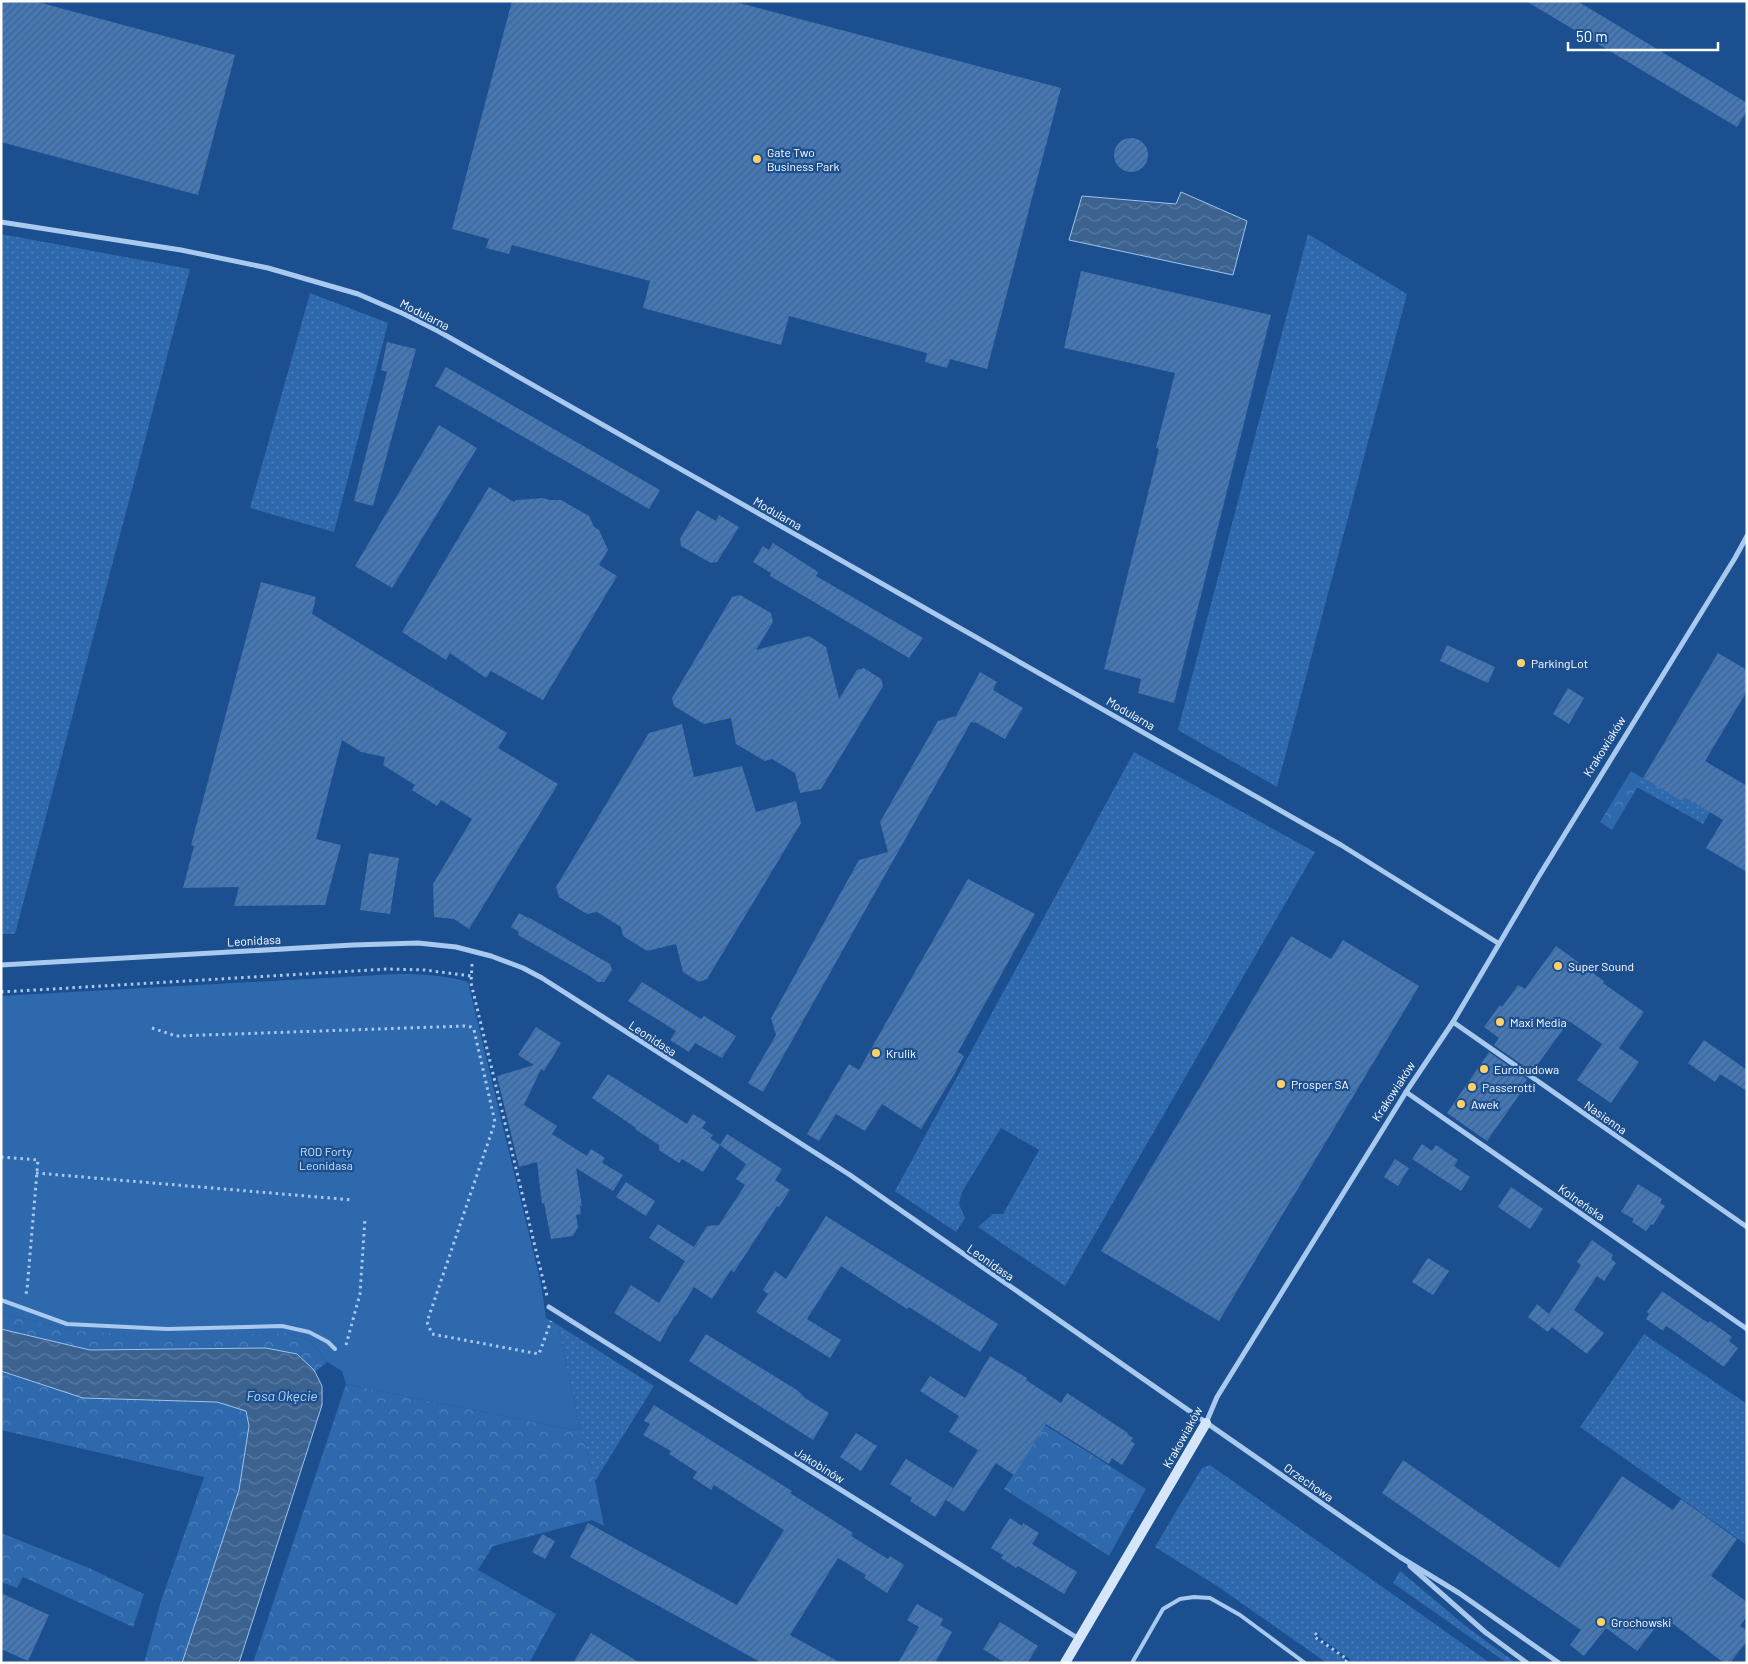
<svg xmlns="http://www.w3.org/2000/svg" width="1748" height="1664" viewBox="0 0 1748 1664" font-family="Barlow,sans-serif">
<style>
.grass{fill:url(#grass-dots)}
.forest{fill:url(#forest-crowns)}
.garden{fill:#2e69ad}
.water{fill:url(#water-waves);stroke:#9cc4f0}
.building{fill:url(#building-hatch)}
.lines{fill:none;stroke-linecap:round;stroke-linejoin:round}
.path{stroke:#a9c9ee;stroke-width:3;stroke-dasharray:2.5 4;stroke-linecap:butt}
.lane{stroke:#a9c9ee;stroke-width:4}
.street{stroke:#a9c9ee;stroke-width:5}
.secondary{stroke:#d6e6fa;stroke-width:10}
.poi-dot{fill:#ffd166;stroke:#1b4f8f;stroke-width:2}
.labels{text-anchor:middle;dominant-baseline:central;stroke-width:4.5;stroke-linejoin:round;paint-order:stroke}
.poi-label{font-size:12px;fill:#fff;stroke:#1b4f8f;text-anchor:start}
.street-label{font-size:12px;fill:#fff;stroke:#1b4f8f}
.park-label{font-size:12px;fill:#cfe3fa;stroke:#1b4f8f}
.water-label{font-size:14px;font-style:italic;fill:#b5d3f5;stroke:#1b4f8f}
</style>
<defs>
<pattern id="grass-dots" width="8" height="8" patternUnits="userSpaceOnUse" patternTransform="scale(1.25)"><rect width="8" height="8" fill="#2e69ad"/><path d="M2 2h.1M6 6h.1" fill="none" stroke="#4d80b9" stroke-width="1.8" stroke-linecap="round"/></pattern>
<pattern id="forest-crowns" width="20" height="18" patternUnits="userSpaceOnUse" patternTransform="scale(1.25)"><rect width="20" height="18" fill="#2e69ad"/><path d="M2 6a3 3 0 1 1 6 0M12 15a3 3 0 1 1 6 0" fill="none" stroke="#4d80b9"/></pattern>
<pattern id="water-waves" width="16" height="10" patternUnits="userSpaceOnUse" patternTransform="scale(1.25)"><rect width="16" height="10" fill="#3c6290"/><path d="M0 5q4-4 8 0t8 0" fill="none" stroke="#597aa1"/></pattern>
<pattern id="building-hatch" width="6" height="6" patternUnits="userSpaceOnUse" patternTransform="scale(1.25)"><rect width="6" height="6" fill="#4478b7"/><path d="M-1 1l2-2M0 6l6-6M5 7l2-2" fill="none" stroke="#486282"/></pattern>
</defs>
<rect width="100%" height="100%" fill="#1b4f8f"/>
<g class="grass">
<polygon points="1,234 190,269 15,934 1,934"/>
<polygon points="1308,234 1407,294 1277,787 1178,730"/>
<polygon points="310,293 388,323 334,532 250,508"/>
<polygon points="1134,752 1315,852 1065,1286 978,1227 993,1214 1003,1214 1039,1150 1001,1128 962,1192 959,1204 965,1218 956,1232 895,1191"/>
<polygon points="1643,778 1681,800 1684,797 1710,812 1703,824 1637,787"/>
<polygon points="558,1325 654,1386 595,1481 580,1428"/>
<polygon points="1644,1334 1747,1404 1747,1545 1580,1427"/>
<polygon points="1210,1465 1490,1663 1348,1663 1350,1659 1318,1636 1320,1634 1316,1631 1314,1637 1345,1659 1342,1663 1327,1663 1217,1586 1155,1547 1202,1468"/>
<polygon points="1400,1571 1468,1628 1516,1663 1507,1663 1393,1583"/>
</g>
<g class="forest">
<polygon points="1631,771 1643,778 1612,830 1600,822"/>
<polygon points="1,1313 72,1330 224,1334 286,1333 310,1340 327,1362 315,1372 297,1354 266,1348 90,1350 1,1329"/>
<polygon points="1,1371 83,1398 217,1402 246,1411 249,1426 239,1490 182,1663 144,1663 161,1601 204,1477 1,1430"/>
<polygon points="346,1384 573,1430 580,1428 595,1481 604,1526 592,1520 493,1546 478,1570 556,1614 529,1663 253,1663"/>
<polygon points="1045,1425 1146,1489 1109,1556 1004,1489"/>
<polygon points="1,1533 89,1568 144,1594 133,1627 23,1577 17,1588 1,1582"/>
</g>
<path class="garden" d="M397 974C422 974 444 975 468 982L541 1284 546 1318 558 1325 580 1428 573 1430 346 1384 342 1371 327 1362 310 1340 286 1333 149 1336 72 1330 1 1313V996Z"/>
<g class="water">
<polygon points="1181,192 1247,221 1233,275 1069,240 1082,196 1176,204"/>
<polygon points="1,1329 90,1350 266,1348 297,1354 314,1370 322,1386 322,1405 239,1663 182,1663 239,1490 249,1426 246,1411 217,1402 83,1398 1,1371"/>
</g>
<g class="building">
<polygon points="1,1 34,1 235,55 198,195 1,142"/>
<polygon points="512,1 732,1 1061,88 987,369 950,359 947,368 925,362 927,353 789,316 781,345 643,308 650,281 512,245 509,254 486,248 489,239 452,229"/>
<polygon points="1526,1 1577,1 1747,103 1747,111 1737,127"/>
<circle cx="1131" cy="155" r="17"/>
<polygon points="1081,271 1271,315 1174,703 1138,693 1141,679 1104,669 1159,449 1156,448 1175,373 1064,348"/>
<polygon points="387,342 416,349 373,506 354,501 387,372 381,370"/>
<polygon points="446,367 660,490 649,509 435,386"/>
<polygon points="439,425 477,448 392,588 355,566"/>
<polygon points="489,487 514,502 516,500 544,498 549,500 561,500 589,516 594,527 599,530 608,550 599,565 617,576 543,700 491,671 486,678 450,653 446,660 402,632"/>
<polygon points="697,510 716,521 719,515 739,527 717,562 711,563 681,546 680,539"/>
<polygon points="773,543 818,572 816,576 923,638 909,658 770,576 771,573 753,562 763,546 769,550"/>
<polygon points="261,582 316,597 312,614 507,733 498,748 558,784 469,929 454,919 434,917 433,884 472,819 441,800 437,806 412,790 415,785 383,765 385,757 361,752 342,740 316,839 341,845 325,905 234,906 239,887 183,888 194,846 191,845"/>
<polygon points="740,595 771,613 773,622 756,650 809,636 826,647 839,699 857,670 864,668 881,679 883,686 821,789 800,793 795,773 772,759 765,761 736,744 731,718 704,724 674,706 672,698 732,597"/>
<polygon points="1447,645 1495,667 1488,683 1440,661"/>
<polygon points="1718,653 1747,670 1747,691 1705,761 1747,786 1747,872 1706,848 1723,820 1684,797 1682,801 1643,778"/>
<polygon points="980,672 997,682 993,690 1023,708 1005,739 975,722 974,723 971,722 763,1092 748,1083 776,1035 771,1018 859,860 888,852 880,822 938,721 956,716"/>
<polygon points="1568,688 1584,698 1569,724 1553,714"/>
<polygon points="682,724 694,777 742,766 756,812 796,801 801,823 707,979 699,982 683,972 676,944 647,951 623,936 621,927 597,912 587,914 559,897 556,887 649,733"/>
<polygon points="369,853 399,858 390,914 360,910"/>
<polygon points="968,879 1035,914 958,1052 964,1056 955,1073 921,1129 882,1104 865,1131 836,1114 819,1141 807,1134 849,1064 859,1070"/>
<polygon points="519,913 528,918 528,917 610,964 612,970 604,982 598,982 588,975 518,935 519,932 511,927"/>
<polygon points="1291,936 1331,959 1343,940 1419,986 1219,1321 1101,1251"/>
<polygon points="1556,946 1604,981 1603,983 1644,1012 1619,1048 1639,1062 1611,1103 1577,1080 1602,1044 1569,1021 1532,1072 1494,1045 1499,1038 1484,1027 1500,1005 1502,1007 1518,985 1525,989"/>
<polygon points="642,982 701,1019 704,1016 736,1036 722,1058 695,1043 689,1052 670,1040 676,1031 628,1001"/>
<polygon points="536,1027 561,1043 544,1071 541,1069 524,1105 557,1126 552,1134 587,1156 591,1149 605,1158 602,1163 623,1175 613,1191 576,1168 582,1206 580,1206 581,1214 576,1215 578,1227 573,1236 551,1239 544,1203 542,1204 537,1162 519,1167 497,1076 534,1065 518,1055"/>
<polygon points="1704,1040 1747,1070 1747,1091 1720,1074 1715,1082 1688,1063"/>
<polygon points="1489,1052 1527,1079 1524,1084 1526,1085 1487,1141 1447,1113"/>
<polygon points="608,1074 687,1124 693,1114 706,1122 702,1128 713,1135 710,1138 720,1145 727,1134 782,1169 775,1180 790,1190 779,1207 777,1206 734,1272 731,1270 712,1299 694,1287 676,1316 675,1315 660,1342 614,1313 631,1285 659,1303 685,1261 649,1238 658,1224 694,1247 707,1226 719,1225 745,1185 736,1179 746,1164 720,1145 703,1172 682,1159 679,1163 659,1150 659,1145 635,1129 636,1128 592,1098"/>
<polygon points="1422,1144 1432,1151 1436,1145 1458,1160 1454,1166 1470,1177 1461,1191 1412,1159"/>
<polygon points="1395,1159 1409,1168 1398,1186 1384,1177"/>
<polygon points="626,1182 655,1201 646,1216 616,1197"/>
<polygon points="1638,1184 1662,1199 1660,1203 1665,1206 1653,1225 1651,1224 1646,1231 1632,1222 1634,1219 1621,1212"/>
<polygon points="1511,1187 1543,1209 1530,1229 1498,1207"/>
<polygon points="826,1216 998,1324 980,1352 909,1307 907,1309 841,1266 807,1319 841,1340 830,1358 756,1312 768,1294 763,1290 775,1271 786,1279"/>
<polygon points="1592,1240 1613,1255 1611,1259 1616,1263 1604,1281 1597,1276 1574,1310 1604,1333 1587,1354 1552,1327 1548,1332 1528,1317 1537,1304 1549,1314 1581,1265 1577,1262"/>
<polygon points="1428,1258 1449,1271 1433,1295 1412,1282"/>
<polygon points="1662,1291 1708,1323 1710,1321 1732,1337 1729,1341 1738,1348 1724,1367 1671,1329 1666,1326 1663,1331 1646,1319 1649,1314 1647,1312"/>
<polygon points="706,1334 797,1390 805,1398 829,1413 813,1440 689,1361"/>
<polygon points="990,1356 1027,1378 1026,1380 1061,1403 1067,1393 1128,1433 1127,1434 1133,1438 1131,1441 1135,1444 1122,1465 1112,1458 1109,1464 1046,1424 1014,1475 996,1463 964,1512 946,1500 978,1450 949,1432 959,1416 920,1391 930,1376 965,1398"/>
<polygon points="654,1405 792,1491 790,1493 853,1533 851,1536 888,1559 890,1556 904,1565 887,1593 864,1578 866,1575 838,1558 790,1635 841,1663 762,1663 570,1557 588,1523 737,1605 784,1530 714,1485 711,1490 693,1478 697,1472 669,1454 671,1451 643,1435 650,1424 644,1421"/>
<polygon points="856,1433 877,1446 861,1471 840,1457"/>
<polygon points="906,1459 953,1488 935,1517 910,1501 912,1498 890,1484"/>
<polygon points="1403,1460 1559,1568 1622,1476 1673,1510 1681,1499 1737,1539 1711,1576 1747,1602 1747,1616 1740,1626 1747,1630 1747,1641 1730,1663 1724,1663 1664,1617 1637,1651 1606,1628 1584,1656 1570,1645 1581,1630 1382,1493"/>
<polygon points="1010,1518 1022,1526 1023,1523 1039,1533 1032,1544 1077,1572 1064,1594 1018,1566 1016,1568 1001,1558 1003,1555 991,1548"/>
<polygon points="542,1534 555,1541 545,1559 532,1552"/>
<polygon points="1,1593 49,1615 28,1661 1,1649"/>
<polygon points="917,1604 943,1619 940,1625 952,1632 935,1663 898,1663 919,1627 907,1620"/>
<polygon points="1000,1622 1038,1646 1027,1663 1005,1663 983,1649"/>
<polygon points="591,1633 640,1663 573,1663"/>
</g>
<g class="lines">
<g class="path">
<polyline points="472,964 471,983 547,1296"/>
<polyline points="1,992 388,969 425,970 471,976"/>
<polyline points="152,1028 176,1036 465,1026 471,1027 474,1030 495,1122 427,1322 432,1334 539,1354 551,1321"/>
<polyline points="1,1157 38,1160 27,1290 25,1297"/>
<polyline points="36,1173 353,1200"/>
<polyline points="346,1345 360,1294 365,1218"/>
<polyline points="1315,1633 1317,1635 1315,1637 1347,1659 1345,1663"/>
</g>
<g class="lane">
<polyline points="1,1300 67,1324 167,1329 282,1326 309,1332 328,1342 335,1349"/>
<polyline points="1132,1663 1163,1609 1180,1599 1194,1597 1210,1598 1240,1615 1305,1663"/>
</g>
<g class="street">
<polyline points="1,222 181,250 268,268 358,294 404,314 438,331 1341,845 1498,943"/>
<polyline points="1,965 353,945 418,943 456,947 491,956 523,968 542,978 850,1175 1352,1524 1400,1557 1459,1593 1559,1663"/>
<polyline points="1453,1022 1747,1227"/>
<polyline points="1406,1092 1747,1329"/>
<polyline points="549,1307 1079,1639"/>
<polyline points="1206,1423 1217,1397 1406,1092 1453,1022 1539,876 1735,558 1747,536"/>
<polyline points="1410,1566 1485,1632 1527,1663"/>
</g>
<polyline class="secondary" points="1065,1663 1206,1423"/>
</g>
<g class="poi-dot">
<circle cx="757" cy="159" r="5"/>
<circle cx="1521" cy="663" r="5"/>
<circle cx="1558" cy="966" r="5"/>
<circle cx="1500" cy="1022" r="5"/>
<circle cx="876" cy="1053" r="5"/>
<circle cx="1484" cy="1069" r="5"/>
<circle cx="1281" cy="1084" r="5"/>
<circle cx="1472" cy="1087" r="5"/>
<circle cx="1461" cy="1104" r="5"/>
<circle cx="1601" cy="1622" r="5"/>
</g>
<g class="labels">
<g class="poi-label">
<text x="767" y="152">Gate Two<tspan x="767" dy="14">Business Park</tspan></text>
<text x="1531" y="663">ParkingLot</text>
<text x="1568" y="966">Super Sound</text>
<text x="1510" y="1022">Maxi Media</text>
<text x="886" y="1053">Krulik</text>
<text x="1494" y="1069">Eurobudowa</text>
<text x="1291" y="1084">Prosper SA</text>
<text x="1482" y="1087">Passerotti</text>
<text x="1471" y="1104">Awek</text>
<text x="1611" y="1622">Grochowski</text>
</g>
<g class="street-label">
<text transform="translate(425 314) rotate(27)">Modularna</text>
<text transform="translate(778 513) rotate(30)">Modularna</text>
<text transform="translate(1131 713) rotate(30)">Modularna</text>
<text transform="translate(1604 746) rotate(-58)">Krakowiaków</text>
<text transform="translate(254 940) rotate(-3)">Leonidasa</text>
<text transform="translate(653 1038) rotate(33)">Leonidasa</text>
<text transform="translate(1393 1091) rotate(-57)">Krakowiaków</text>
<text transform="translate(1606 1117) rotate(35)">Nasienna</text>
<text transform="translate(1582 1202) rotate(35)">Kolneńska</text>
<text transform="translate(991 1262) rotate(35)">Leonidasa</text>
<text transform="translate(1182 1437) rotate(-61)">Krakowiaków</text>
<text transform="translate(820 1465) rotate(32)">Jakobinów</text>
<text transform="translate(1309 1482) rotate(35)">Orzechowa</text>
</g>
<g class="park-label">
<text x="326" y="1151">ROD Forty<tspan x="326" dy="14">Leonidasa</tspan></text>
</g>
<g class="water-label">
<text x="282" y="1395">Fosa Okęcie</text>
</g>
</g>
<rect width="1748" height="1664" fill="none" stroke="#ffffff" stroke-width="5"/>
<path d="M1568 42v8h150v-8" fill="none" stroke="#ffffff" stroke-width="2.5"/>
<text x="1576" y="42" font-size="15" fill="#ffffff" stroke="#1b4f8f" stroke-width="4" paint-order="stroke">50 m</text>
</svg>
